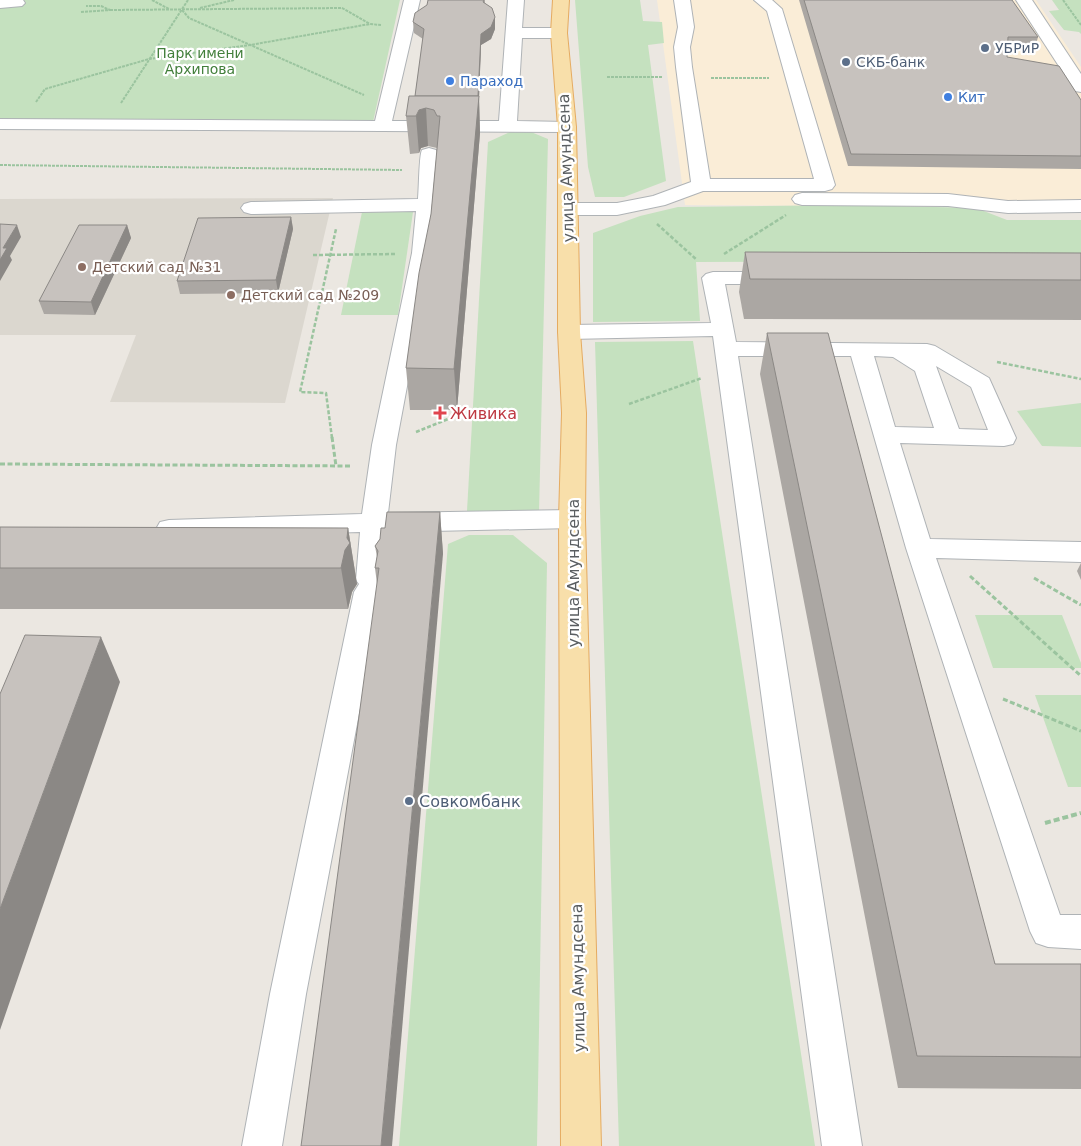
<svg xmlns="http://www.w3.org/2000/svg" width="1081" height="1146" viewBox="0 0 1081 1146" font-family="'DejaVu Sans',sans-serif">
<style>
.commercial{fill:#faedd7}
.education{fill:#dbd7cf}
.green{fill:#c5e1bf}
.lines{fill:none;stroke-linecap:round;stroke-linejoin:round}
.minor-casing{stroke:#afb3b6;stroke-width:2}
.major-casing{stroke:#e5ab61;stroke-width:2}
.path-far3{stroke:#9bc49f;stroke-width:2;stroke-dasharray:3 1;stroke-linecap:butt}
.path-far2{stroke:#9bc49f;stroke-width:2.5;stroke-dasharray:4 2;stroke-linecap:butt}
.path-far1{stroke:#9bc49f;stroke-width:3;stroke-dasharray:5 2.5;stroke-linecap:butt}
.path{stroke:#9bc49f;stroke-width:4;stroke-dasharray:6 3;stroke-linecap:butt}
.minor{fill:#fff;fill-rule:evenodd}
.major{fill:#f8dfaa;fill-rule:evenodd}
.wall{fill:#aba7a3}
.shaded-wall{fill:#8b8885}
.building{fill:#c7c2be;stroke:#8b8885}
.service-dot{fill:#5c6f8a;stroke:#fff;stroke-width:2}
.shop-dot{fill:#3f7fe0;stroke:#fff;stroke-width:2}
.education-dot{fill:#8d6e63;stroke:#fff;stroke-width:2}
.health-dot{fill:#e0444e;stroke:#fff;stroke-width:2}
.labels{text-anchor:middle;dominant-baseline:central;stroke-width:4.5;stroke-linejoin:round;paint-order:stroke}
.far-service-label{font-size:14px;fill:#4e5e75;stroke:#fff;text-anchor:start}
.far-park-label{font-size:14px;fill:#427f3b;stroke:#fff}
.far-shop-label{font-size:14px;fill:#366cbe;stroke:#fff;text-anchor:start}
.far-education-label{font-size:14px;fill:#785e54;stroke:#fff;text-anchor:start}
.street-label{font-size:16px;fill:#5a5e61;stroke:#fff}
.health-label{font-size:16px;fill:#be3a42;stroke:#fff;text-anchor:start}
.service-label{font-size:16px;fill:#4e5e75;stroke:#fff;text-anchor:start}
</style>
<rect width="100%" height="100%" fill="#ebe7e1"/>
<polygon class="commercial" points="657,0 1036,0 1081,67 1081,208 685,205"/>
<polygon class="education" points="333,198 285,403 110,402 136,335 0,335 0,199"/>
<g class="green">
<polygon points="0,0 400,0 373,122 0,121"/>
<polygon points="575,0 640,0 643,21 662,22 664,43 648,45 666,181 624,197 595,197 588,167"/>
<polygon points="1052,0 1081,0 1081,34 1079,32 1064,30 1049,11 1059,10"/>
<polygon points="510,132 531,132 548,139 539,513 467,511 488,142"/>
<polygon points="852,205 976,208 1007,220 1081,220 1081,261 696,262 700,321 593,322 593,233 640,216 678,207"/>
<polygon points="362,212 413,212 398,315 341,315"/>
<polygon points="693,341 815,1146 619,1146 595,342"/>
<polygon points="1081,403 1081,447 1042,446 1017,411"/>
<polygon points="469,535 513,535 547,563 537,1146 399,1146 448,544"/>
<polygon points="975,615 1062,615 1081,663 1081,668 993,668"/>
<polygon points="1035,695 1081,695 1081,787 1068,787"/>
</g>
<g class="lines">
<g class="minor-casing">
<g id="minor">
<polygon points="0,0 23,0 25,3 22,6 0,8"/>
<polygon points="404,0 420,0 392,121 499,121 508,0 524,0 522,28 559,28 565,30 567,33 565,36 559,38 522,38 517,121 567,122 573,123 576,127 573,131 567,132 0,129 0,119 375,121"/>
<polygon points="674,0 690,0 694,27 690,47 692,67 710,179 814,179 767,11 754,0 772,0 782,9 835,185 832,189 825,191 703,191 665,205 617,215 568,215 561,213 558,209 561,205 568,203 617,203 653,196 691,182 676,67 674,47 678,27"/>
<polygon points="1016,0 1032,0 1081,74 1081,92 1075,91"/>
<path d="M429 148 436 150 438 154 439 171 432 253 396 445 388 513 572 510 581 512 585 519 581 526 572 528 387 532 384 580 379 587 382 592 306 994 282 1146H242L270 994 354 592 359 584 356 580 360 532 169 538 160 536 156 529 160 522 169 520 362 514 372 445 412 253 416 211 251 214 244 212 241 208 244 204 251 202 418 199C419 190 419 155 422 150Z"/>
<polygon points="802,193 948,194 1008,201 1081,200 1081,212 1008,213 948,206 802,205 795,203 792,199 795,195"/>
<path d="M713 272H780L787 274 791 278 787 282 780 284H725L736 342 927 344 935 346 989 378 1016 438 1013 444 1004 446 900 443 930 539 1081 542V562L936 558 1060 915H1081V949L1048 947 1036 943 1030 931 906 548 851 356H738L862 1146H822L713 336 569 339 561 337 558 332 561 327 569 325 711 323 702 278 706 274ZM874 356 893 357 915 371 934 428 895 427ZM936 366 971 387 988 430 959 429Z"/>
</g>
</g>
<g class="major-casing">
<polygon id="major" points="553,0 569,0 567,33 576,127 580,332 586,413 585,519 601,1146 561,1146 559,519 562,413 558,332 558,127 551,33"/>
</g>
<g class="path-far3">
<polyline points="152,0 169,9"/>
<polyline points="1063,0 1081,25"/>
<polyline points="200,8 234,0"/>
<polyline points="110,10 342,8 370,24"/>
<polyline points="182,10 189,18 364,95"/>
<polyline points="81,12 110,10 101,6 86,6"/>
<polyline points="607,77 662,77"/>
<polyline points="711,78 769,78"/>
<polyline points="36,102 45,89 149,59 250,45 370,24 381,25"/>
<polyline points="121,103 188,0"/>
<polyline points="0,165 402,170"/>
</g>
<g class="path-far2">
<polyline points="657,224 697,260"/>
<polyline points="724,254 786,215"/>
<polyline points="313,255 396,254"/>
<polyline points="997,362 1081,379"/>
<polyline points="629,404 702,378"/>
<polyline points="416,432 453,417 490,411"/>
<polyline points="332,438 326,393 300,392 336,229"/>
</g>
<g class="path-far1">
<polyline points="332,437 336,466"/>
<polyline points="0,464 352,466"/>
<polyline points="970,576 1081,676"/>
<polyline points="1034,578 1081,605"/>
<polyline points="1003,699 1081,731"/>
</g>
<polyline class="path" points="1045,823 1081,813"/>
<use href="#minor" class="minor"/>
<use href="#major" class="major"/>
</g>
<g class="wall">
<polygon points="485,0 485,3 495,29 491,39 481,45 479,98 480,133 457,410 410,410 406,368 431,214 437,149 437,148 428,146 421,148 419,153 410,154 406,116 415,96 423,39 414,33 413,22"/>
<polygon points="799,0 1012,0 1038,37 1035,48 1007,48 1007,57 1081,100 1081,169 848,166"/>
<polygon points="291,217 293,229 278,293 180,294 177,281"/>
<polygon points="127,225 131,238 95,315 44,314 39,301"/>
<polygon points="745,252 1081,253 1081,320 744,319 739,292"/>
<polygon points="767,333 995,964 1081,964 1081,1089 898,1088 760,374"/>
<polygon points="440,512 443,554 377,584 375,568 377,557 375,546 380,539 385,528"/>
<polygon points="0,527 348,528 357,584 352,592 348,609 0,609"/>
<polygon points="1081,563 1081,580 1077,571"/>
</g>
<g class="shaded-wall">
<polygon points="495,17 495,29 491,39 481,45 479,98 480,133 457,410 454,369 481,34"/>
<polygon points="426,108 428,146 421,148 419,153 416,116 419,110"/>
<polygon points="291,217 293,229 278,293 276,280"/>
<polygon points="17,225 21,237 10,256 12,260 0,281 0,260 3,248"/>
<polygon points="127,225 131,238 95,315 91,302"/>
<polygon points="440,512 443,554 392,1146 381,1146"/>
<polygon points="348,528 357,584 352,592 348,609 341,568 347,538"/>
<polygon points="101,637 120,682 0,1030 0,909"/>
</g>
<g class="building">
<polygon points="428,0 484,0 483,2 492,8 495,17 491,27 481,34 478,96 415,96 424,29 413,22 415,13 427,5"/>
<polygon points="804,0 1012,0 1038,37 1008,37 1007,57 1059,66 1081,100 1081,156 851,154"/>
<polygon points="409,96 479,96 454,369 406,368 419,273 431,214 440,116 437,116 434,110 426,108 419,110 416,116 406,116"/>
<polygon points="291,217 276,280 177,281 198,218"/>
<polygon points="0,224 17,225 3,248 7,248 0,260"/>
<polygon points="79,225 127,225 91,302 39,301"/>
<polygon points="745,252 1081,253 1081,280 750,279"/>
<polygon points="767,333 828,333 995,964 1081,964 1081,1057 917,1056"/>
<polygon points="387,512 440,512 381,1146 301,1146 379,568 375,568 378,551 375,546 380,539 381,528 385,528"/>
<polygon points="0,527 348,528 347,538 350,543 345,550 341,568 0,568"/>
<polygon points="25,635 101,637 0,909 0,694"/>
</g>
<g class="service-dot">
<circle cx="985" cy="48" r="5"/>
<circle cx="846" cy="62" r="5"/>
<circle cx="409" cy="801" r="5"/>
</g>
<g class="shop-dot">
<circle cx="450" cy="81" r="5"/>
<circle cx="948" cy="97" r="5"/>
</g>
<g class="education-dot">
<circle cx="82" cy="267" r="5"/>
<circle cx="231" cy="295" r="5"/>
</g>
<path class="health-dot" d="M437.5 405.5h5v5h5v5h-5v5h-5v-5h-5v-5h5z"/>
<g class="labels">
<g class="far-service-label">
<text x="995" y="48">УБРиР</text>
<text x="856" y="62">СКБ-банк</text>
</g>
<g class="far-park-label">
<text x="200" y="53">Парк имени<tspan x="200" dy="16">Архипова</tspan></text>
</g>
<g class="far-shop-label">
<text x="460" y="81">Параход</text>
<text x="958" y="97">Кит</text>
</g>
<g class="far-education-label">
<text x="92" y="267">Детский сад №31</text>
<text x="241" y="295">Детский сад №209</text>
</g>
<g class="street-label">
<text transform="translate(566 168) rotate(-92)">улица Амундсена</text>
<text transform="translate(573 573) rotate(-90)">улица Амундсена</text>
<text transform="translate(578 978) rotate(-91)">улица Амундсена</text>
</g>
<g class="health-label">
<text x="450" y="413">Живика</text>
</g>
<g class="service-label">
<text x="419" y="801">Совкомбанк</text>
</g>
</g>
</svg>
